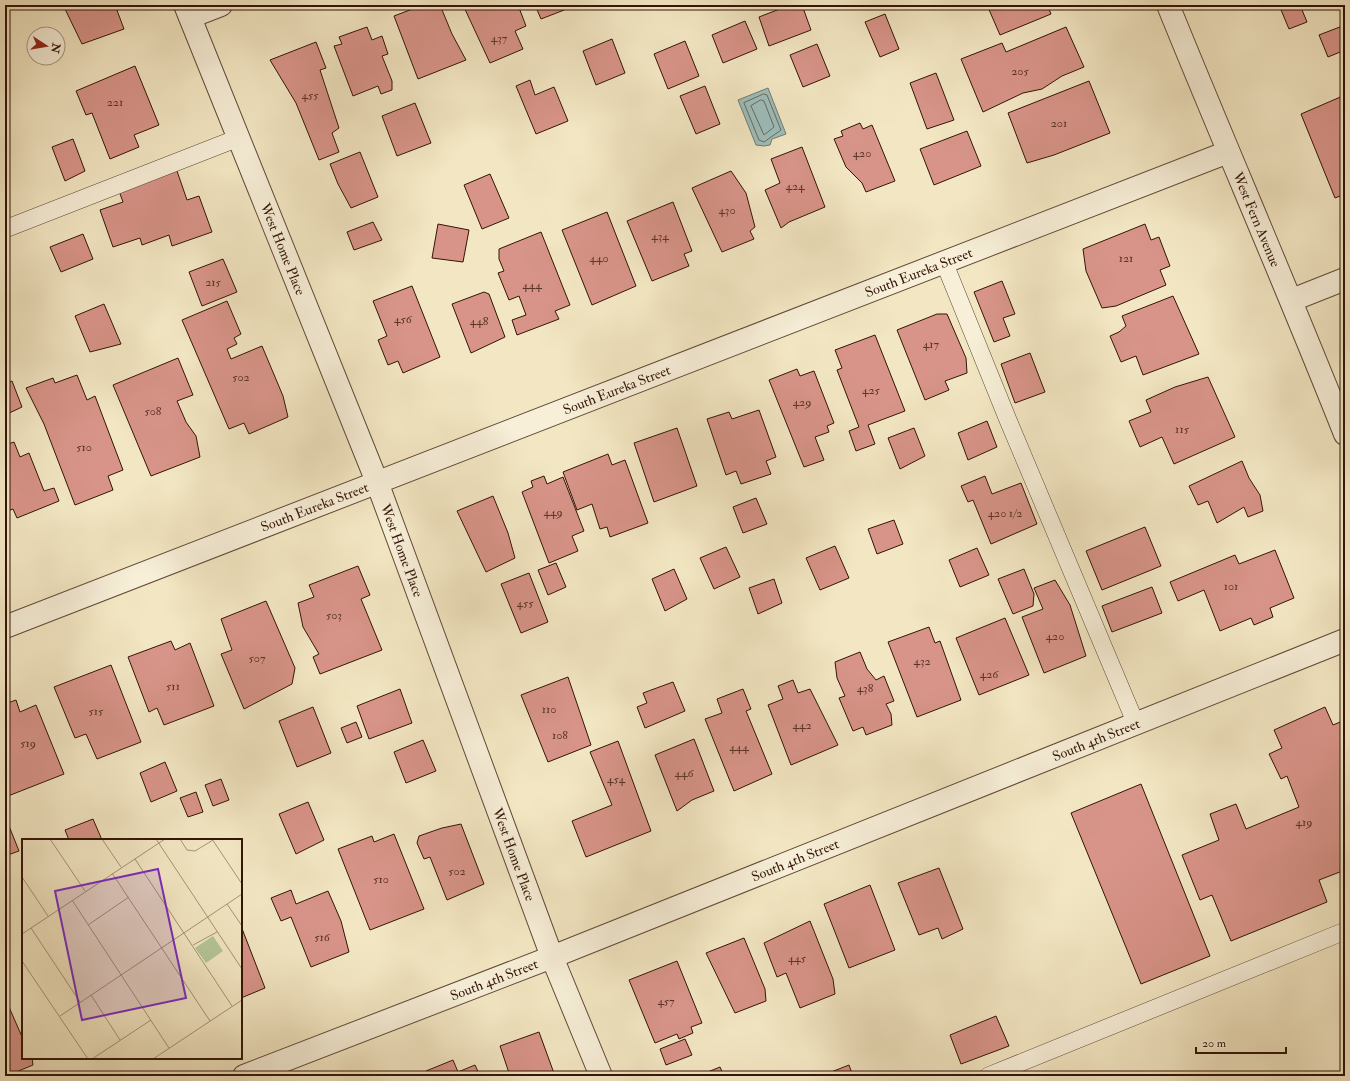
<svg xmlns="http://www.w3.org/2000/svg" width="1350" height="1081" viewBox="0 0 1350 1081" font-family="'IM FELL Double Pica',serif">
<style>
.water{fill:#9dbebb;stroke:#737a73}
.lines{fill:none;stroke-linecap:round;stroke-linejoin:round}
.shore{stroke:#686961;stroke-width:1}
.building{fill:#d89489;stroke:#331407}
.service-casing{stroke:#634936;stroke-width:18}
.minor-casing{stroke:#634936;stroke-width:24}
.tertiary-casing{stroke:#634936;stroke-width:24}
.service{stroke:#f7efd8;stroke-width:17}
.minor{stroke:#f7efd8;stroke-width:22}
.tertiary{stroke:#f7efd8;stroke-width:22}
.labels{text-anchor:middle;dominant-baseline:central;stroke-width:3;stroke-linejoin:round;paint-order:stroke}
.number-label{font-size:12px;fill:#5c3428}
.street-label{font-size:14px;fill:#331407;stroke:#f7efd8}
.inset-road{fill:none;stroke:#a69378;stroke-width:1}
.view{fill:#7b2cbf;fill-opacity:0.15;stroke:#7b2cbf;stroke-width:2}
.inset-edge{fill:none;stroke:#331407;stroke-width:2}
</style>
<rect width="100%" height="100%" fill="#f3e7c3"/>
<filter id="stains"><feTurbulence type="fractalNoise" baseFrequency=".005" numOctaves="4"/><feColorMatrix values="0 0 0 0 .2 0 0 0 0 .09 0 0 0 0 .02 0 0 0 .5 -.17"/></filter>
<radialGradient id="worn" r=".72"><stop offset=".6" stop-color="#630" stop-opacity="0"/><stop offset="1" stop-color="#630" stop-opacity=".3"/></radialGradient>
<polygon class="water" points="768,88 786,134 772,139 770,145 764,146 756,145 738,100"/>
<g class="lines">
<g class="shore">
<polygon points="764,94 767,95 781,130 764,142 759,140 744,103"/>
<polygon points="761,100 764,101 774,127 764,135 751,106"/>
</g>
</g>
<g class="building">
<polygon points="75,5 115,5 124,29 82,44 65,9"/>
<polygon points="423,5 440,5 452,34 466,60 418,79 394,16"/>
<polygon points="463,5 518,5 526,26 515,31 523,49 490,63"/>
<polygon points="535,5 577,5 541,19"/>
<polygon points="790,5 802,5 811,30 769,46 759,17"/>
<polygon points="987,5 1058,5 1049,9 1051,14 1000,35"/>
<polygon points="1279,5 1300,5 1307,22 1289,29"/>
<polygon points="885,14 899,49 880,57 865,22"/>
<polygon points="745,21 757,49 723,63 712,35"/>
<polygon points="1345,25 1345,50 1328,57 1319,35"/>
<polygon points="367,27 372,40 382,36 388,54 382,56 392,81 392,90 381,94 378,86 353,96 334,46 342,44 339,37"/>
<polygon points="1066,27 1084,67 1062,76 1042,89 1023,93 983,112 961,59 1002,43 1006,52"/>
<polygon points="612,39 625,73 596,85 583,51"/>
<polygon points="685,41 699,76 668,89 654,54"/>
<polygon points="316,42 326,68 320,70 339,128 332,133 339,152 319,160 296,103 270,60"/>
<polygon points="817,44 830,76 803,87 790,55"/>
<polygon points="135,66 159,125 134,135 139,147 110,159 92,113 86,115 76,91"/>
<polygon points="936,73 954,120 927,129 910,83"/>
<polygon points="530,80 535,95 554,87 568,121 536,134 516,86"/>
<polygon points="1089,81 1110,133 1054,155 1027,163 1008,113"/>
<polygon points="705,86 720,124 696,134 680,96"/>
<polygon points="1345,95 1345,194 1335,198 1301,114"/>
<polygon points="415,103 431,143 397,156 382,116"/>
<polygon points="860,123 863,129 872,125 895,181 866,192 862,183 846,167 834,139 843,136 841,131"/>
<polygon points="967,131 981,166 934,185 920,149"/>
<polygon points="73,139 85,171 65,181 52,147"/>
<polygon points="802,147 825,207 789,222 781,228 765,190 780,183 771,159"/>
<polygon points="360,152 378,197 351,208 338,184 330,164"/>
<polygon points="177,171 187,200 199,196 212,232 172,246 169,235 142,245 140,238 113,247 100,210 123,202 119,191"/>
<polygon points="731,171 746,193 755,227 750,231 754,239 722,252 692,188"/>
<polygon points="490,174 509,218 482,229 464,185"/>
<polygon points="673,202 692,251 684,254 689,266 652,281 627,221"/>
<polygon points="607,212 636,286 592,305 562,230"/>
<polygon points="373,222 382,240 354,250 347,232"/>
<polygon points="438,224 469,230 463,262 432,258"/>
<polygon points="1145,224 1151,240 1159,237 1170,266 1160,270 1166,285 1116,306 1102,308 1086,271 1083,249"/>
<polygon points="541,232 570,305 555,311 559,319 517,335 512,320 526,315 519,296 509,300 498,273 504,271 499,259 499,249"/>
<polygon points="83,234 93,259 61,272 50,247"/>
<polygon points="223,259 237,292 202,306 189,272"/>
<polygon points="1002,281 1015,314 1003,318 1010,336 994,342 974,292"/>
<polygon points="412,286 440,357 403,373 398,361 388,365 378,340 387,336 373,301"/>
<polygon points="484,292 489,294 505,337 471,353 452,304"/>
<polygon points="1173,296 1199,354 1143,375 1136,356 1121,362 1110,336 1119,332 1126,326 1122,316"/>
<polygon points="227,301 241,334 234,338 237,344 227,349 231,359 262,346 283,396 288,417 249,434 244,423 229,429 182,320"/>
<polygon points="104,304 121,344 90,352 75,316"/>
<polygon points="937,314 947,314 966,358 967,373 945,381 949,390 925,400 897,330"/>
<polygon points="875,335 905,411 868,425 875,444 856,451 849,431 859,427 837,370 842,368 835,350"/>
<polygon points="1030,353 1045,392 1015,403 1001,364"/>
<polygon points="178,358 193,395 177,401 186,422 196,436 200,457 151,476 113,385"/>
<polygon points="797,369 800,376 814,371 834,423 827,426 829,432 815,437 824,460 804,467 769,380"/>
<polygon points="77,375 87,400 95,396 123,470 108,476 113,490 75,505 44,424 26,388 53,378 55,383"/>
<polygon points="1208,377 1235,437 1174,464 1162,437 1140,447 1129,421 1151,412 1146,400 1175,387"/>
<polygon points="12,381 22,407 5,415 5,384"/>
<polygon points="759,410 776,457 766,461 771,474 741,484 736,471 726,475 707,419 729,412 732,419"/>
<polygon points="987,421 997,447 968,460 958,433"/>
<polygon points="677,428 697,486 654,502 634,443"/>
<polygon points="914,428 925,456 900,469 888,438"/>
<polygon points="14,442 20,457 29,453 44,491 54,488 59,501 17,518 13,509 5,512 5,445"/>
<polygon points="608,454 612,465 625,460 648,523 610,537 607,527 600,529 592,504 577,510 563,472"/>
<polygon points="1242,461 1249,478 1260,495 1263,511 1248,517 1244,507 1217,523 1208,501 1198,505 1189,486"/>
<polygon points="544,476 547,484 563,477 584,531 572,536 578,551 549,563 522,492 533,487 531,481"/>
<polygon points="985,476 992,494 1021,483 1037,524 991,544 973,500 968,502 961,486"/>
<polygon points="493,496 508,533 515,558 486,572 457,511"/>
<polygon points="756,498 767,524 743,533 733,507"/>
<polygon points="894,520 903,544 877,554 868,529"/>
<polygon points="1145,527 1161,566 1102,590 1086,551"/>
<polygon points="835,546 849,578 820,590 806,558"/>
<polygon points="726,547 740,577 714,589 700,558"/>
<polygon points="977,548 989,575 960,587 949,560"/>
<polygon points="1275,550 1294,598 1270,608 1273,617 1254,625 1251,618 1220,631 1204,590 1178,601 1170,582 1235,555 1239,564"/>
<polygon points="556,563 566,587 548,595 538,570"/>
<polygon points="358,566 370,595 361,599 382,650 320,674 313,657 319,654 303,627 298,603 314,597 309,585"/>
<polygon points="674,569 687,599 665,611 652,579"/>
<polygon points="1024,569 1034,594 1033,606 1013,614 998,579"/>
<polygon points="529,573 548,622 521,633 501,584"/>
<polygon points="774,579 782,603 758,614 749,588"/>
<polygon points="1055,580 1070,605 1086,656 1044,673 1022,617 1043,609 1034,588"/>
<polygon points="1152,587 1162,613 1112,632 1102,606"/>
<polygon points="266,601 295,668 292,684 244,709 221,654 232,650 221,619"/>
<polygon points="1005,618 1029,675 979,695 956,638"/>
<polygon points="929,627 935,643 940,641 961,700 917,717 888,642"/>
<polygon points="171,641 175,650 190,643 214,706 164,725 157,708 149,712 128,657"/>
<polygon points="860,652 867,669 876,680 884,676 894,701 886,704 891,714 892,725 866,735 863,727 853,731 839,698 845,696 837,678 835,662"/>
<polygon points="111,665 141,742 97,759 86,734 75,738 54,687"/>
<polygon points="568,677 591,745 548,762 521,695"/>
<polygon points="793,680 798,693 810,689 838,745 791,765 768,705 783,699 778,686"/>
<polygon points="673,682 685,711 645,728 637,707 647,703 643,693"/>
<polygon points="400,689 412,723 369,739 357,706"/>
<polygon points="743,689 751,709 746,711 772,774 734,791 705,719 722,713 717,699"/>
<polygon points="16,700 20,712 36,705 64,774 8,796 5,790 5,704"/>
<polygon points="313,707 331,753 297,767 279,721"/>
<polygon points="1325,707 1333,725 1345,720 1345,870 1319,880 1327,902 1231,941 1212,895 1200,900 1182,855 1219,840 1210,814 1236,804 1246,829 1299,807 1287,776 1281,779 1269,754 1282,748 1274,730"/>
<polygon points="356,722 362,737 347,743 341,728"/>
<polygon points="694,739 714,791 692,800 677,811 655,755"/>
<polygon points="423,740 436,771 406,783 394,752"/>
<polygon points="618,741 651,831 586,857 572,821 612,805 590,752"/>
<polygon points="165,762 177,791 151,802 140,773"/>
<polygon points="221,779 229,800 213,806 205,785"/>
<polygon points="1141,784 1210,956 1141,984 1071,813"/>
<polygon points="196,792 203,812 188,817 180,798"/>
<polygon points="308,802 324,840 296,854 279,814"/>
<polygon points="93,819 102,840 69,840 65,830"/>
<polygon points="7,821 19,851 5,856 5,822"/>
<polygon points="461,824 484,884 447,900 430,857 424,859 417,843 419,836 442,828"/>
<polygon points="394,834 424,909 370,930 338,849 372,836 374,842"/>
<polygon points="939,868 963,929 942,939 938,928 919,935 898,883"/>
<polygon points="870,885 895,950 849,968 824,904"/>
<polygon points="291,890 296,904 328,891 341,921 349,952 311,967 291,917 281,921 271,898"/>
<polygon points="810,921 833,979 835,994 800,1008 786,973 777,977 764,943"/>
<polygon points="241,926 265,988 241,998"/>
<polygon points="744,938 765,989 766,1001 735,1013 706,953"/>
<polygon points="677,961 702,1023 691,1027 693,1033 679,1039 677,1034 655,1043 629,980"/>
<polygon points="5,998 23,1039 23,1058 32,1058 33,1065 9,1075 5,1065"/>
<polygon points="996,1016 1009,1046 961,1064 950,1035"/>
<polygon points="539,1032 555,1076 510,1076 500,1046"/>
<polygon points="685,1039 692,1055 666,1065 660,1049"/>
<polygon points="453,1060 458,1072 475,1065 480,1076 428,1076 426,1071"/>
<polygon points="849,1065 853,1076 821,1076"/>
<polygon points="720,1067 724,1076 698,1076"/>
</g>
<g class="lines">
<g class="service-casing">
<g id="service">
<polyline points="5,229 238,138"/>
<polyline points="944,262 1008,420 1136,724"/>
<polyline points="988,1076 1345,931"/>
</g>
</g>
<g class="minor-casing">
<g id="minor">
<path id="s1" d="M185 5 377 482 552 957 601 1076"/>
<polyline points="190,17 221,5"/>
<polyline points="1292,300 1345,279"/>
<path id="s2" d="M5 627 1228 152"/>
<path id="s3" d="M244 1076 552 957 1345 640"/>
</g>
</g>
<g class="tertiary-casing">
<g id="tertiary">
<path id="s4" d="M1168 5C1226 148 1288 290 1345 434"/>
</g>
</g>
<use href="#service" class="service"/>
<use href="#minor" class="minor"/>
<use href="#tertiary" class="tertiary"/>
</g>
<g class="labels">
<g class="number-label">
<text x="499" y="38">437</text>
<text x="1020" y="71">205</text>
<text x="310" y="95">455</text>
<text x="115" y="102">221</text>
<text x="1059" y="123">201</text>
<text x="862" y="153">420</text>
<text x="795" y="186">424</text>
<text x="727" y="210">430</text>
<text x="660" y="236">434</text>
<text x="599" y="258">440</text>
<text x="1126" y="258">121</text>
<text x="213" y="282">215</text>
<text x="532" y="285">444</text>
<text x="403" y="319">456</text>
<text x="479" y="321">448</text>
<text x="931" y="344">417</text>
<text x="241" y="377">502</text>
<text x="871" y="390">425</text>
<text x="802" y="402">429</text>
<text x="153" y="411">508</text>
<text x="1182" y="429">115</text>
<text x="84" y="447">510</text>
<text x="553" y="512">449</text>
<text x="1005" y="513">420 1/2</text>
<text x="1231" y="586">101</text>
<text x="525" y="603">455</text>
<text x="334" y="615">503</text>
<text x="1055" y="636">420</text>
<text x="257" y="658">507</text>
<text x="922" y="661">432</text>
<text x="989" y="674">426</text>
<text x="173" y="686">511</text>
<text x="865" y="688">438</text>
<text x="549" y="709">110</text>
<text x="96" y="711">515</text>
<text x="802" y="725">442</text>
<text x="560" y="735">108</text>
<text x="28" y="743">519</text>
<text x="739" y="747">444</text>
<text x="684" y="773">446</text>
<text x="616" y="779">454</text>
<text x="1304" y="822">419</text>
<text x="457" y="871">502</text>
<text x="381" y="879">510</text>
<text x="322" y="937">516</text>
<text x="797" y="958">445</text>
<text x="666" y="1001">457</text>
</g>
<g class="street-label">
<text stroke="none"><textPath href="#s4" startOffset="232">West Fern Avenue</textPath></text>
<text stroke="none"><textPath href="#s1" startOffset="263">West Home Place</textPath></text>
<text stroke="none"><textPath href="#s2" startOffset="980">South Eureka Street</textPath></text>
<text stroke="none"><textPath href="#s2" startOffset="656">South Eureka Street</textPath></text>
<text stroke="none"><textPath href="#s2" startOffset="332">South Eureka Street</textPath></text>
<text stroke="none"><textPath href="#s1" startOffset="587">West Home Place</textPath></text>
<text stroke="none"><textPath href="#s3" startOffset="916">South 4th Street</textPath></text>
<text stroke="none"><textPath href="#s1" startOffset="911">West Home Place</textPath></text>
<text stroke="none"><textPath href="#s3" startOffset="592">South 4th Street</textPath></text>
<text stroke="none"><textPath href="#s3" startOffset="268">South 4th Street</textPath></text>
</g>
</g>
<g transform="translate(22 839)">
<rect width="220" height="220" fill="#f3e7c3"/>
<path d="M191 97 201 112 184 124 173 109Z" fill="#b5c799"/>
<path class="inset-road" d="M28 0 63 52M80 0 99 28M134 0 220 130M158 0 165 11 173 12 191 1M190 0 220 45M113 20 210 167M90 34 188 182M0 38 26 77M50 61 147 209M205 65 220 87M66 86 107 58M9 89 58 163M0 95 143 0M171 106 195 93M0 122 66 220M69 156 98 201M38 177 220 55M70 220 129 181M131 220 220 161"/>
<path class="view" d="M136 30 164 159 60 181 33 52Z"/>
<rect width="220" height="220" class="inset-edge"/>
</g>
<rect width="1350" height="1081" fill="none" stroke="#f3e7c3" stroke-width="20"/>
<rect x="6" y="6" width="1338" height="1069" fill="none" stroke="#331407" stroke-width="2"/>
<rect x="10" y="10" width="1330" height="1061" fill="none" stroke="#331407"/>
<g transform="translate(46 46) rotate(102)"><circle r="19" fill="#f7efd8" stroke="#a99784"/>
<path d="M0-3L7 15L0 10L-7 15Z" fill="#8f2418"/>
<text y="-6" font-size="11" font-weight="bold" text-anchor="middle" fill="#331407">N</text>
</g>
<path d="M1196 1047v6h90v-6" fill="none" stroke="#331407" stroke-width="2"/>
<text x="1202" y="1047" font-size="12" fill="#331407" stroke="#f7efd8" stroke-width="3" paint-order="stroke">20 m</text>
<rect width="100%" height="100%" filter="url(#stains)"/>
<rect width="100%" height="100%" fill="url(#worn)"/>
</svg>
